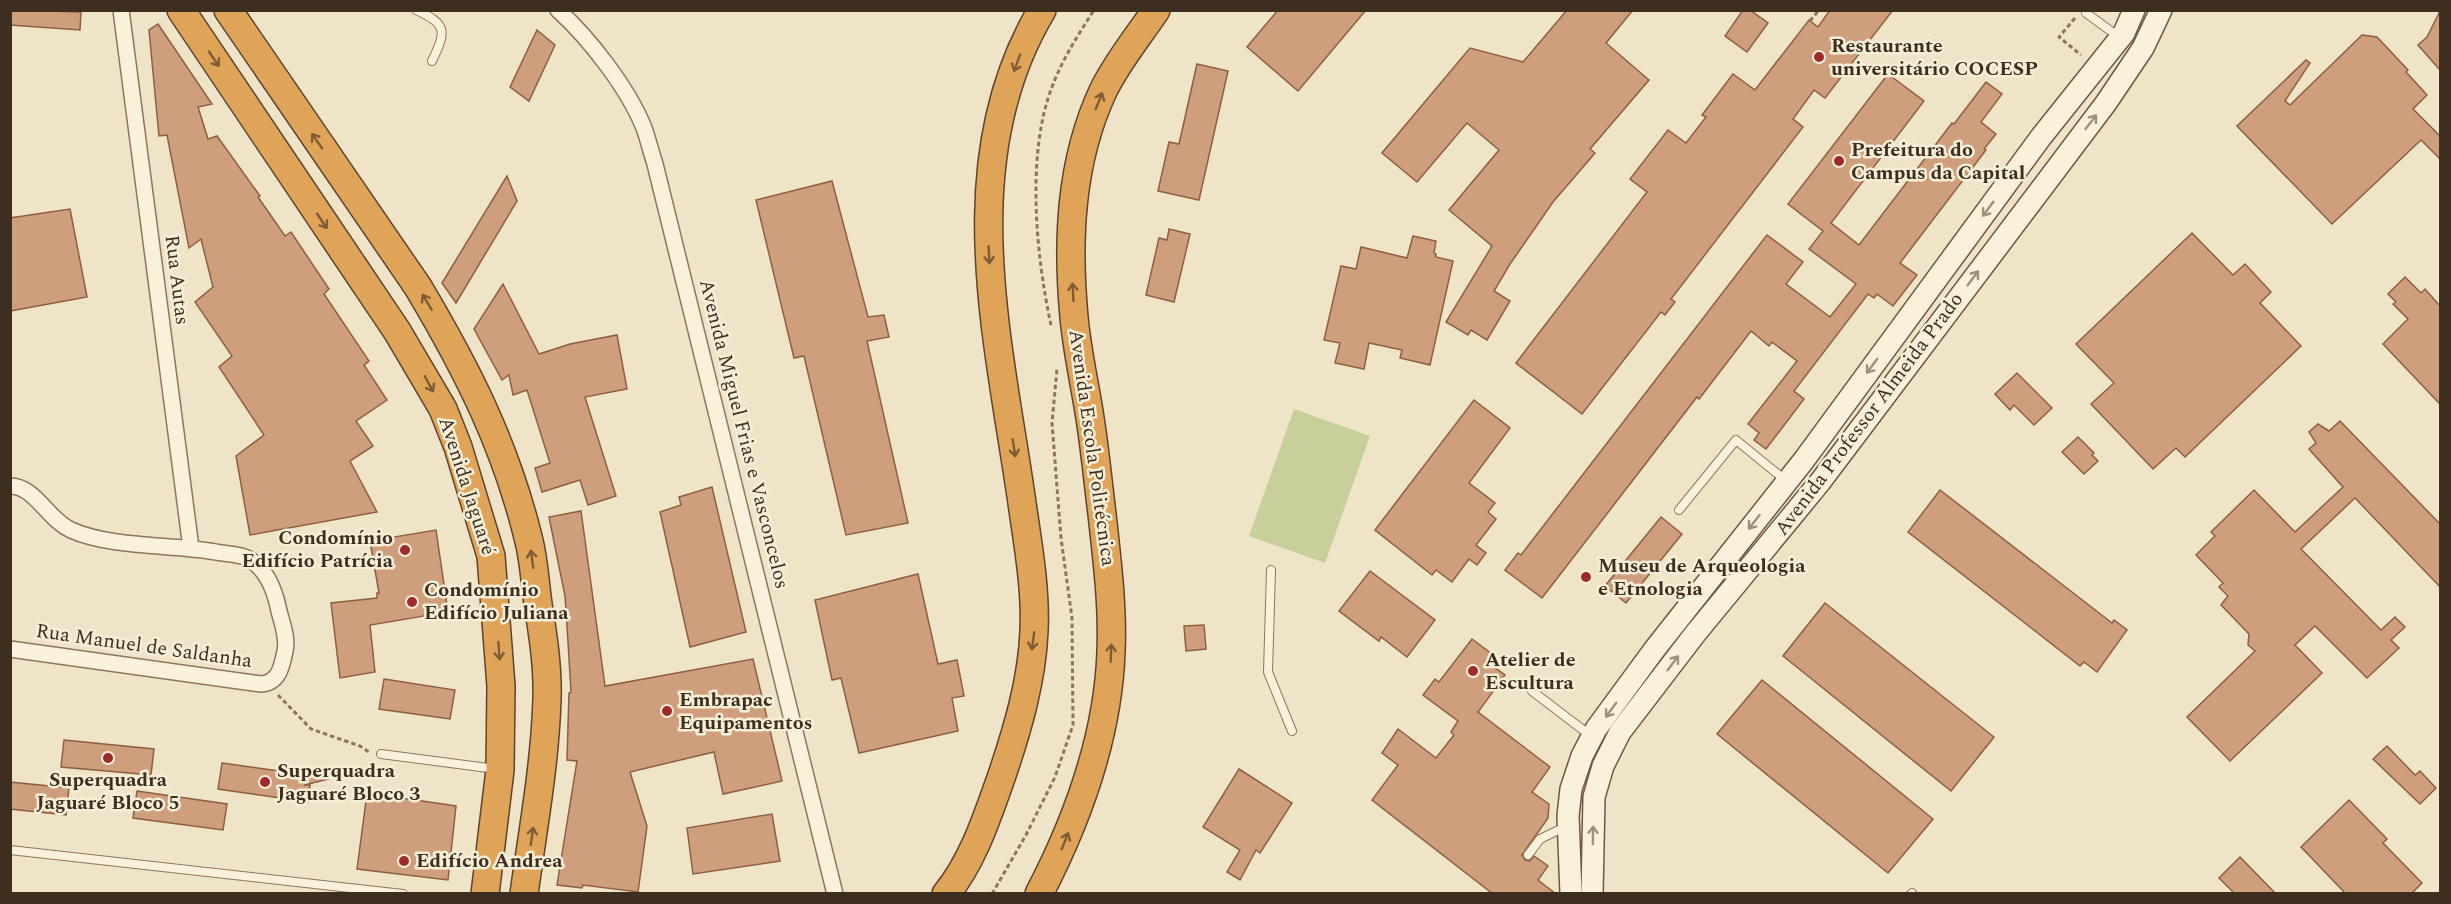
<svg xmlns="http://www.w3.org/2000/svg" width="2451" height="904" viewBox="0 0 2451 904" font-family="Spectral,serif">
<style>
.green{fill:#c9cf9b}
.building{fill:#cf9f7d;stroke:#8d5f41;stroke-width:1.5}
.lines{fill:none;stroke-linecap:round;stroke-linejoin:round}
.lane-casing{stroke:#8d765c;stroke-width:10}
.street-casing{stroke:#8d765c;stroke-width:18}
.secondary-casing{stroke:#6f573f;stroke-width:24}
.highway-casing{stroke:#5b4430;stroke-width:30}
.path{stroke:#8d765c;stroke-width:3;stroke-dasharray:4.5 3;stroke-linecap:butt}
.lane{stroke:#faf1dc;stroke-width:8}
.street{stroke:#faf1dc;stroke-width:15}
.secondary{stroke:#faf1dc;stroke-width:21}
.highway{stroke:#e0a458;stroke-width:27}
.oneway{stroke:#7e5d36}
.oneway2{stroke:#9c907e}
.poi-dot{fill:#9e2a2b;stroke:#f7eed8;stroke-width:2}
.labels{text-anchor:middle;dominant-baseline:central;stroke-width:5;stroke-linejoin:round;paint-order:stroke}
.poi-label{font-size:20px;font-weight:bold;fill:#3d2e20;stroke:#f7eed8;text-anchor:start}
.street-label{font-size:20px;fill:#3d2e20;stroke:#f7eed8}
</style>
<rect width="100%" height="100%" fill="#f0e4c8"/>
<polygon class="green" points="1294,409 1370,436 1325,563 1249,536"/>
<g class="building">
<polygon points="10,10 81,12 80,30 10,25"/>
<polygon points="1278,10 1366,10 1298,91 1247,47"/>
<polygon points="1567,10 1633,10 1606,43 1649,80 1590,149 1595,153 1553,202 1510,264 1494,291 1510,301 1487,340 1471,330 1468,335 1446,322 1492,246 1449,210 1499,150 1467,123 1417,182 1382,153 1470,48 1523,62"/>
<polygon points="1743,10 1750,10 1768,23 1747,52 1725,36"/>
<polygon points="1830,10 1893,10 1825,98 1814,90 1793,119 1803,127 1671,299 1675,302 1665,315 1661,312 1582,414 1516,363 1647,192 1630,179 1668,130 1686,143 1706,117 1702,115 1733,74 1755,90 1809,20 1818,27"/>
<polygon points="2440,11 2440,70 2418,45 2427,37"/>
<polygon points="158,24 212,104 198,107 208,139 217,136 260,196 258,197 285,236 291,232 329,289 324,294 369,361 364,365 387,400 356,421 373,446 350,461 377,512 250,535 236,456 264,435 219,367 232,356 195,302 213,287 201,239 189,248 167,135 159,136 149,30"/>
<polygon points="537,30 555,45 529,101 510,87"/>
<polygon points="2362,35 2377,37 2408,70 2406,72 2427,95 2413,109 2440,136 2440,159 2421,140 2332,224 2237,126 2306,60 2310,63 2285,101 2290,105"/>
<polygon points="1197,64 1228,71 1199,200 1158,191 1169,142 1179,144"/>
<polygon points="1888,74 1924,101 1831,223 1859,245 1952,123 1954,124 1986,82 2002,94 1981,122 1996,134 1984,149 1986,150 1900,263 1917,275 1893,306 1877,294 1874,298 1868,294 1794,391 1804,399 1766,449 1754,440 1759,433 1748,424 1797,361 1772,342 1769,346 1751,331 1699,399 1697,397 1542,598 1505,570 1518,553 1521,555 1767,235 1803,262 1786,284 1830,317 1856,284 1809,249 1823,231 1788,204"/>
<polygon points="507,176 517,201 456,303 442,283"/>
<polygon points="832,181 868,317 884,315 889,337 867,341 908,523 846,535 804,356 794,358 756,200"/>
<polygon points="70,209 87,297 10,311 10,218"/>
<polygon points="1169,229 1190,234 1174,302 1146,295 1159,238 1167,240"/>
<polygon points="2192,233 2233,275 2245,264 2271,292 2260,303 2301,346 2185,457 2176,448 2153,469 2091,404 2114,383 2076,344"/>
<polygon points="1413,236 1436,241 1434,253 1436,254 1436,257 1453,261 1430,365 1400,358 1402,350 1369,343 1364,369 1335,363 1340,343 1324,340 1341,266 1356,269 1361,247 1407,258"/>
<polygon points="2405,277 2421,293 2425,289 2440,306 2440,404 2383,344 2408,319 2393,304 2396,302 2388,294"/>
<polygon points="503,284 539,354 570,344 617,335 627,389 585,397 616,496 588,505 580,480 542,492 535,468 550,463 527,390 513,395 509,375 502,380 474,329"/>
<polygon points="2017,373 2052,408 2034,425 2014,405 2010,410 1995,394"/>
<polygon points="1474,400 1510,428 1469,483 1495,503 1488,512 1496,519 1476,545 1486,553 1477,565 1469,559 1452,582 1436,570 1432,575 1375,530"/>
<polygon points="2340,421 2440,524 2440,587 2355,498 2301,549 2381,630 2395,617 2405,627 2391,640 2399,648 2367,678 2315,626 2295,645 2322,673 2230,761 2187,717 2255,651 2248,645 2249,634 2221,605 2228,596 2219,587 2223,583 2196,555 2215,536 2211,532 2254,490 2295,532 2343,487 2309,449 2316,443 2309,432 2318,424 2329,431"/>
<polygon points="2078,437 2094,453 2092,455 2098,461 2084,474 2062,452"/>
<polygon points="712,487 746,632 690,647 660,512 681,505 679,497"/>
<polygon points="1940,490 2112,623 2114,620 2127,630 2097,672 2084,662 2080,666 1908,532"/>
<polygon points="581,511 605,686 753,659 782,781 723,794 714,752 630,772 647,826 638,892 583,885 582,888 557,885 577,761 567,760 569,693 571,692 568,642 565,596 549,517"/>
<polygon points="1661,517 1682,534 1626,603 1605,586"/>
<polygon points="436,530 448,612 370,625 375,672 340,678 331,603 377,598 377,593 379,593 370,541"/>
<polygon points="1370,571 1435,620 1407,657 1381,637 1379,641 1339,611"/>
<polygon points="918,574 938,664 957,660 964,696 952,698 958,731 859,753 841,678 832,680 815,600"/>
<polygon points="1825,603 1994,737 1951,791 1783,656"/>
<polygon points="1204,625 1206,649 1186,651 1184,626"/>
<polygon points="1472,639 1500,660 1494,667 1505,675 1478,712 1550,767 1532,792 1549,804 1548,818 1522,855 1525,860 1530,861 1534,856 1548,866 1538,880 1556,894 1493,894 1372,800 1398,765 1382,753 1398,729 1436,758 1454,735 1451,732 1458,721 1423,695 1435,679 1439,682"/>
<polygon points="384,679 455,690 450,719 379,709"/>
<polygon points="1762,680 1933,819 1888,873 1717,734"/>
<polygon points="64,740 154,749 151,775 61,767"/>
<polygon points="2387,746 2415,775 2420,771 2436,788 2420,804 2373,759"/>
<polygon points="222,763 329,778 329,779 304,785 310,785 308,802 218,789"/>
<polygon points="1239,769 1292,803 1260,853 1256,850 1240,880 1227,872 1240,850 1203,827"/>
<polygon points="10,782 69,788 66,815 10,809"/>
<polygon points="137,791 227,804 223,830 133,818"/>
<polygon points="367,793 456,806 448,880 357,869"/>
<polygon points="2349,800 2387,839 2383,843 2422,883 2411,894 2346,894 2301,847"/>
<polygon points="772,814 780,861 693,874 687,828"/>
<polygon points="2240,857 2276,894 2235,894 2219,878"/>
</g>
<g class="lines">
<g class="lane-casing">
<g id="lane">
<path d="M416 10C448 24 446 32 432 61"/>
<polyline points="2086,13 2119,37"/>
<polyline points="1679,510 1736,440 1785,480"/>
<polyline points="1271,570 1268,672 1292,731"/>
<polyline points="1532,691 1591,736"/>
<polyline points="381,754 496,769"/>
<polyline points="10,850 403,894"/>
<polyline points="1528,855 1540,839 1567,826"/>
<polyline points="1911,894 1912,893"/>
</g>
</g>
<g class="street-casing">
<g id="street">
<polyline points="121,10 191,548"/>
<path d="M558 10C589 38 628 88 644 128 648 139 651 152 655 164L835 894"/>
<path d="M10 486C35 486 47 519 71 530 111 548 172 544 216 552 225 554 239 554 247 558 267 568 275 591 279 611 282 623 288 638 285 651 282 666 279 683 261 684L10 649"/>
</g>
</g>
<g class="secondary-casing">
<g id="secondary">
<polyline points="1571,894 1568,816 1571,789 1582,756 1596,729 1654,650 1804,460 2041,137 2124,33 2134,10"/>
<polyline points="1592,894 1594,797 1603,766 1620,732 1695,634 1820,482 2106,103 2143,48 2161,10"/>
</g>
</g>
<g class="highway-casing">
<g id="highway">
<polyline points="181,10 397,331 443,409 458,447 491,556 501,686 500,770 485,894"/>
<path d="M228 10 418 287C468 371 506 446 529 541 534 561 535 583 538 604 543 635 548 667 547 699 545 764 533 829 524 894"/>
<path d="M946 894C973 861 987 817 1001 778 1017 731 1032 681 1034 631 1036 589 1028 545 1022 503 999 341 951 162 1042 10"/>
<path d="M1039 894C1078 819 1108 737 1111 652 1113 606 1107 560 1102 514 1098 482 1095 450 1090 418 1085 385 1077 351 1074 317 1067 241 1070 162 1103 91 1117 62 1138 37 1156 10"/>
</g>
</g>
<g class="path">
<polyline points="2075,18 2059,37 2081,55"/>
<polyline points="1810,21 1819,10"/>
<path d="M1051 325C1036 256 1026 154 1052 87 1062 60 1078 35 1094 10"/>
<polyline points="278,695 311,729 360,746 369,752"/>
<polyline points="992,894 1026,835 1055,777 1073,725 1072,618 1061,538 1052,423 1057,369"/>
</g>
<use href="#lane" class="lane"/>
<use href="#street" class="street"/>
<use href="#secondary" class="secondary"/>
<use href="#highway" class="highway"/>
</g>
<defs><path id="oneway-shaft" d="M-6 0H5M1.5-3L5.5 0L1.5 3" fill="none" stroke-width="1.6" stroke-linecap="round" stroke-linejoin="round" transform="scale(1.5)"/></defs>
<g class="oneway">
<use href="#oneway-shaft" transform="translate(214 59) rotate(56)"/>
<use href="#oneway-shaft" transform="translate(1017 63) rotate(110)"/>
<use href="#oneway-shaft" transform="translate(1099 101) rotate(-68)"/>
<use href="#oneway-shaft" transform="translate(317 141) rotate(-125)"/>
<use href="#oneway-shaft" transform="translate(322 221) rotate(56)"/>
<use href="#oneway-shaft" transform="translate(989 255) rotate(87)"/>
<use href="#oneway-shaft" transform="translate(1073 292) rotate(-93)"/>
<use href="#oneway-shaft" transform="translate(427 302) rotate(-121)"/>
<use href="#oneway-shaft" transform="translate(429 384) rotate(61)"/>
<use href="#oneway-shaft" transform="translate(1014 448) rotate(81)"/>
<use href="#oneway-shaft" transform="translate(532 559) rotate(-98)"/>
<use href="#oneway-shaft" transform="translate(1033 641) rotate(98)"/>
<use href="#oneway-shaft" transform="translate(499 651) rotate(86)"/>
<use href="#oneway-shaft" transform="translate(1111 653) rotate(-88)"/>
<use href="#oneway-shaft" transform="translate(532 836) rotate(-82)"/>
<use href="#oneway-shaft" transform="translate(1065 841) rotate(-68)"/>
</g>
<g class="oneway2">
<use href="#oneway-shaft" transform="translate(2091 122) rotate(-52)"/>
<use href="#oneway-shaft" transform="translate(1988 209) rotate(127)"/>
<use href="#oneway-shaft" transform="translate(1973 278) rotate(-53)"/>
<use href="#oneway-shaft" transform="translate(1872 366) rotate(126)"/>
<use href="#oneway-shaft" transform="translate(1754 522) rotate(128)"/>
<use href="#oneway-shaft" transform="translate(1673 663) rotate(-53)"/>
<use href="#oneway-shaft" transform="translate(1611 710) rotate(126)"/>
<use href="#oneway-shaft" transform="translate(1593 835) rotate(-89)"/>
</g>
<g class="poi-dot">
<circle cx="1819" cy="57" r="6"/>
<circle cx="1839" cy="161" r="6"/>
<circle cx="405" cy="550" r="6"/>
<circle cx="1586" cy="577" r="6"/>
<circle cx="412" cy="602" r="6"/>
<circle cx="1473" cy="671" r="6"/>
<circle cx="667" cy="711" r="6"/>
<circle cx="108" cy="758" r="6"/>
<circle cx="265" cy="782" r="6"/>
<circle cx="404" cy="861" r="6"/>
</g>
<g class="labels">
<g class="poi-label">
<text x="1831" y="46">Restaurante<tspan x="1831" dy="23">universitário COCESP</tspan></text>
<text x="1851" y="150">Prefeitura do<tspan x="1851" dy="23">Campus da Capital</tspan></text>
<text x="393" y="538" text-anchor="end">Condomínio<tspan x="393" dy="23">Edifício Patrícia</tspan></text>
<text x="1598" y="566">Museu de Arqueologia<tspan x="1598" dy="23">e Etnologia</tspan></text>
<text x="424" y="590">Condomínio<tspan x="424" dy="23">Edifício Juliana</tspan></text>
<text x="1485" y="660">Atelier de<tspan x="1485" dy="23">Escultura</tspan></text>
<text x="679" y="700">Embrapac<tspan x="679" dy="23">Equipamentos</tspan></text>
<text x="277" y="771">Superquadra<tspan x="277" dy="23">Jaguaré Bloco 3</tspan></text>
<text x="108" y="780" text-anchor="middle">Superquadra<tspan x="108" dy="23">Jaguaré Bloco 5</tspan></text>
<text x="416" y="861">Edifício Andrea</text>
</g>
<g class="street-label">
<text transform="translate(177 280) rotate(83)">Rua Autas</text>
<text transform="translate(1869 414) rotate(-53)">Avenida Professor Almeida Prado</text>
<text transform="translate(744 434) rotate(76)">Avenida Miguel Frias e Vasconcelos</text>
<text transform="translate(1092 448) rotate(82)">Avenida Escola Politécnica</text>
<text transform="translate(467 486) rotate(72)">Avenida Jaguaré</text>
<text transform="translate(144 646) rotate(8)">Rua Manuel de Saldanha</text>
</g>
</g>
<rect width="2451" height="904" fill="none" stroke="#3d2e20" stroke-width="24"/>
</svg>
